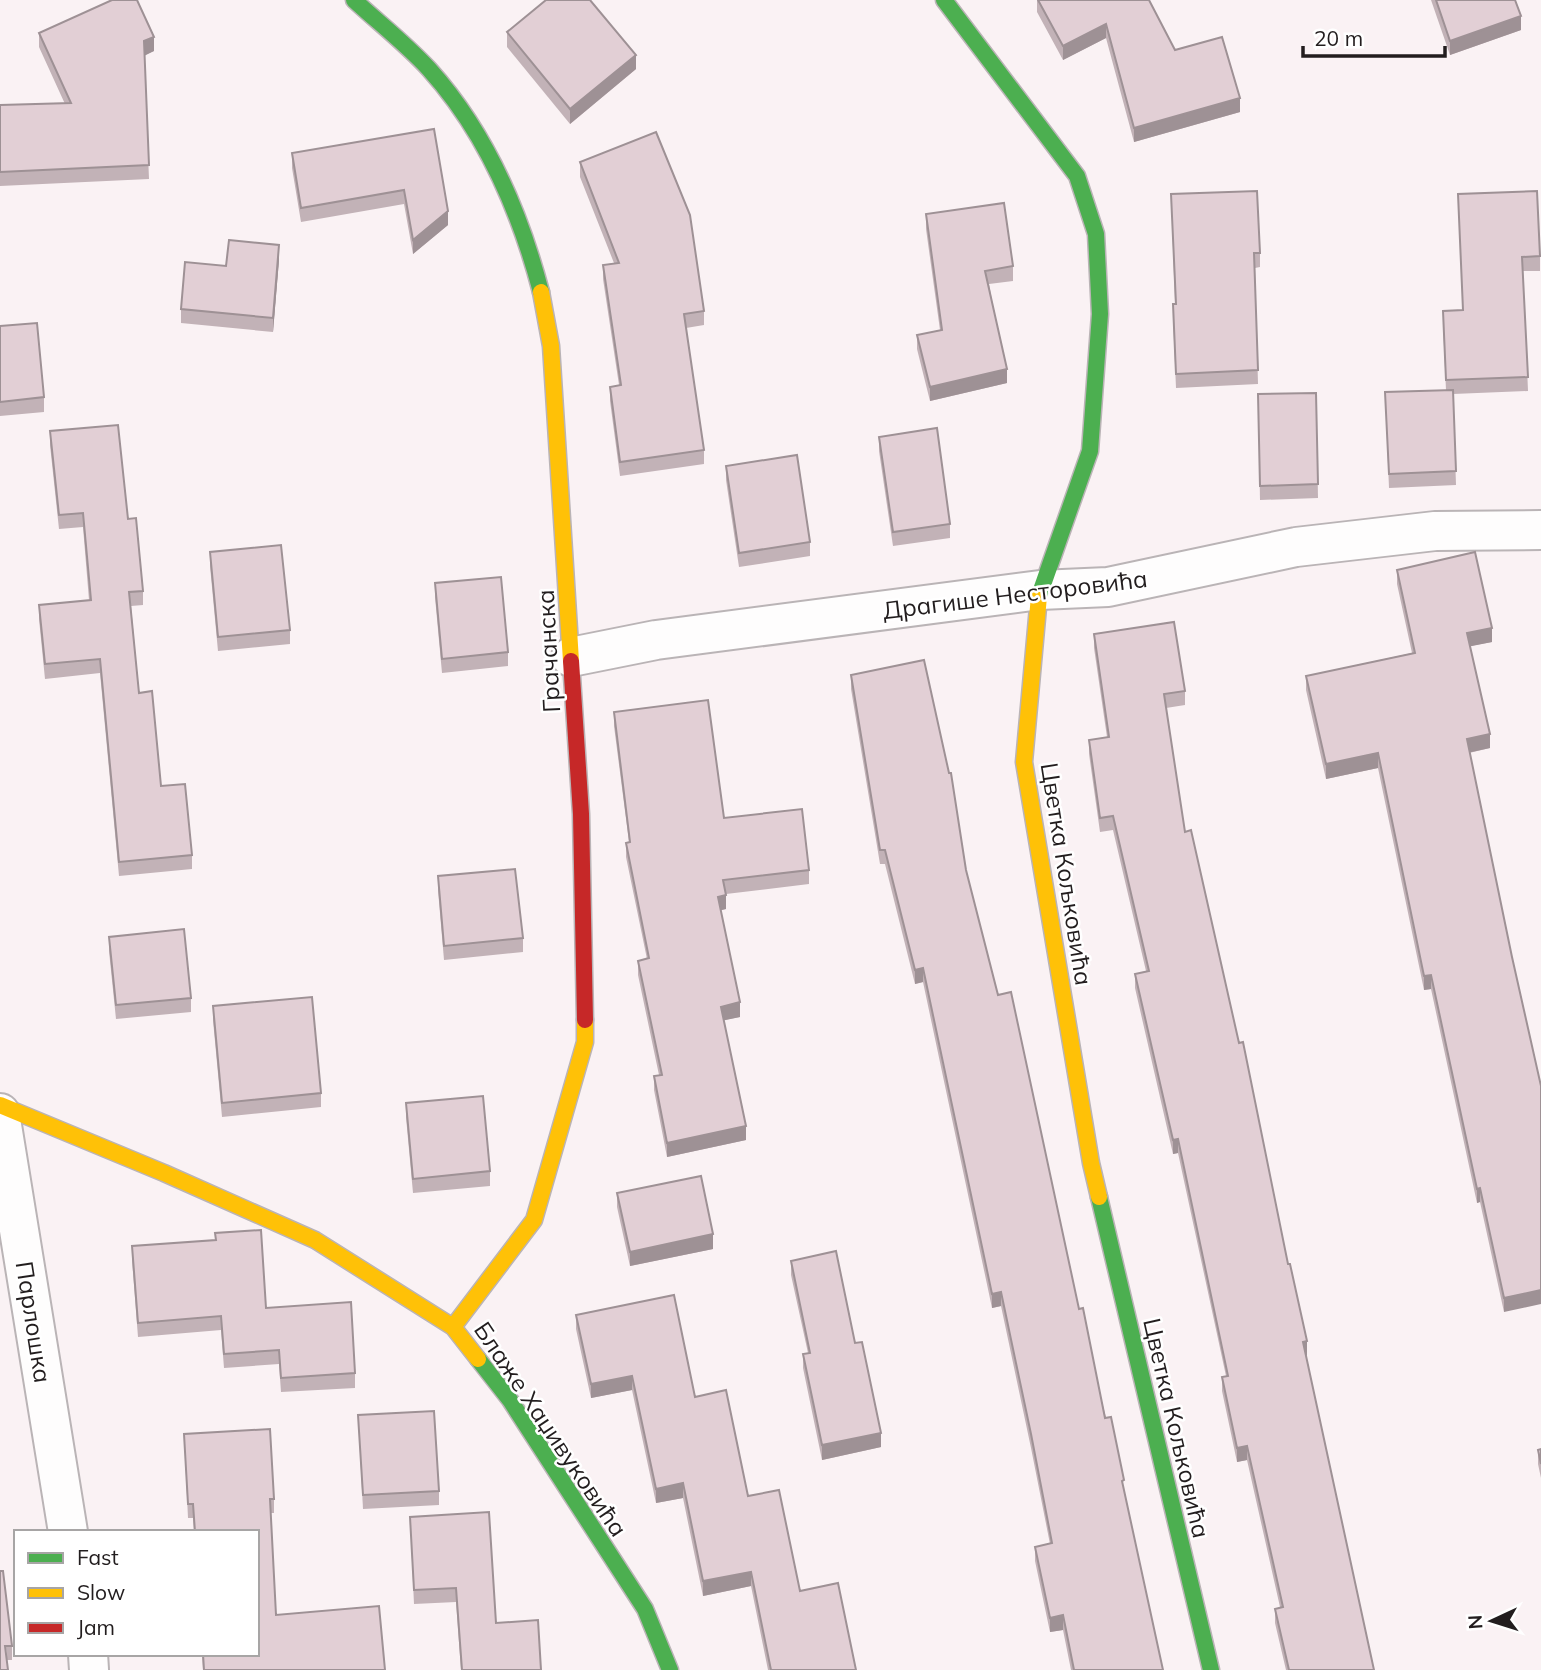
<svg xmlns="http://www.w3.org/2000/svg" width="1541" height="1670" viewBox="0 0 1541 1670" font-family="Mulish,sans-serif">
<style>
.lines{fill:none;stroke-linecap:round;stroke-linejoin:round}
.street-casing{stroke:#bab4b6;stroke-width:42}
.fast-casing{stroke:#bab4b6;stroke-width:19}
.slow-casing{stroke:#bab4b6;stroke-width:19}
.jam-casing{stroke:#bab4b6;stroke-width:19}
.street{stroke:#fefdfd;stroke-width:38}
.fast{stroke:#4caf50;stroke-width:16}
.slow{stroke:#ffc107;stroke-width:16}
.jam{stroke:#c62828;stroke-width:16}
.wall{fill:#c2b2b7}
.shaded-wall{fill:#9e9195}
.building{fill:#e2cfd5;stroke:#9e9195;stroke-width:2}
.labels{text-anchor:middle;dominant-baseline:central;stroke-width:5;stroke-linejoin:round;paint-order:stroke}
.street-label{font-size:24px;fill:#221d1e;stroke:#fff}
</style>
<rect width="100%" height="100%" fill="#faf2f4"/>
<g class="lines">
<g class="street-casing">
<g id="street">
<polyline points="571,657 656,640 1040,590 1108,587 1296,547 1435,531 1541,530"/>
<polyline points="0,1113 68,1532"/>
<polyline points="88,1654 89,1670"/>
</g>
</g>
<g class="fast-casing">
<g id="fast">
<path d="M354 0C379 23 406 44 429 69 485 131 520 212 541 292"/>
<polyline points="944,0 1077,176 1096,234 1100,314 1090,451 1039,596"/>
<polyline points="1099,1197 1211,1670"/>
<polyline points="478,1359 510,1400 645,1609 670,1670"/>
</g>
</g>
<g class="slow-casing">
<g id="slow">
<polyline points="541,292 551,346 571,661"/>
<polyline points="1039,596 1024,762 1091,1163 1099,1197"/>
<polyline points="0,1105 164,1173 315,1240 453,1327 478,1359"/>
<polyline points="453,1327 534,1220 585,1042 585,1020"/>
</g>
</g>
<g class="jam-casing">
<polyline id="jam" points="571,661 581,814 585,1020"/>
</g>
<use href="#street" class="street"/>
<use href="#fast" class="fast"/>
<use href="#slow" class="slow"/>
<use href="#jam" class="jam"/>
</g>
<g class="wall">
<polygon points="1037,0 1149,0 1175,50 1240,112 1134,142 1106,38 1063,60 1037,12"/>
<polygon points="1431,0 1515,0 1521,30 1450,55"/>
<polygon points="507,32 636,69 570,124 507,47"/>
<polygon points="39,33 154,51 144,55 149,179 0,186 0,105 65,104 39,47"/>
<polygon points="434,129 448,225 413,254 404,204 301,222 292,168 292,153"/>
<polygon points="580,162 704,311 704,325 686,328 704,450 704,464 620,476 610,401 610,387 619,385 603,279 603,265 614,263 580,177"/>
<polygon points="1171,194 1260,253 1260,267 1255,268 1258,384 1176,388 1173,318 1175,304"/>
<polygon points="1458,194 1540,256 1540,271 1523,271 1528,391 1453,394 1456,485 1389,488 1385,392 1446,390 1443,325 1463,310"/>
<polygon points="926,214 1013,266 1013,281 989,284 1007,383 930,401 917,349 917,335 940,330 926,229"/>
<polygon points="279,260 273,332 181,323 181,309 226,266"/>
<polygon points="0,326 44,397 44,412 0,416"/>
<polygon points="1316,393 1318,498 1260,500 1258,394"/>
<polygon points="50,431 128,519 143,591 143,605 131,606 139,693 161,786 192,855 192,869 119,876 100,673 45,679 39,619 39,605 89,600 83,527 59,529 50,445"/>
<polygon points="879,437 950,524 950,538 893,546 879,451"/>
<polygon points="726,466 810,542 810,556 739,567 726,480"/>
<polygon points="210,552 290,630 290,644 218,651 210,566"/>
<polygon points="1397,570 1492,642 1470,646 1490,748 1469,753 1512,957 1504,1312 1480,1202 1477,1203 1431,989 1424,990 1378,768 1326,779 1306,690 1306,676 1412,653 1397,584"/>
<polygon points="435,583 508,652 508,666 442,673 435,597"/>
<polygon points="1094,634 1185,691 1185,705 1166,708 1185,832 1307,1355 1306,1355 1374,1670 1286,1670 1275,1623 1275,1609 1280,1607 1247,1460 1237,1462 1222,1391 1222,1377 1226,1376 1178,1153 1173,1154 1135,988 1135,974 1146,971 1113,830 1100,832 1089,754 1089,740 1107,737 1094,648"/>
<polygon points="851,675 966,870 1079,1309 1124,1490 1163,1670 1071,1670 1063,1630 1050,1632 1035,1561 1035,1547 1050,1544 1031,1448 1001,1306 992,1308 923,982 915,984 885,864 880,864 851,689"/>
<polygon points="614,712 724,818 809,870 809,884 726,894 726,909 720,910 740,1017 724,1020 746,1140 667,1157 654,1090 654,1076 659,1075 638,975 638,961 647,959 626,857 626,843 629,842 614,726"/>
<polygon points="438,876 523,938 523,952 444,960 438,890"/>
<polygon points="109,937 191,998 191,1012 116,1019 109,951"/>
<polygon points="213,1006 321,1093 321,1107 222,1117 213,1020"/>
<polygon points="406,1103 490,1171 490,1186 413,1193 406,1117"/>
<polygon points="617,1193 713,1249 630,1266 617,1207"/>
<polygon points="132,1246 266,1308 355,1373 355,1388 281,1392 279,1364 224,1368 221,1330 138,1337 132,1260"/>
<polygon points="791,1261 855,1343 881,1447 822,1460 803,1368 803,1354 808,1353 791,1275"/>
<polygon points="576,1315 695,1397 800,1591 856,1670 768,1670 751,1586 703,1596 683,1498 656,1503 632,1390 591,1398 576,1329"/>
<polygon points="358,1415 439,1491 439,1505 363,1509"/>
<polygon points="184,1434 274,1499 274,1513 270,1513 276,1615 385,1670 203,1670 202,1654 257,1654 257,1532 194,1532 193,1518 188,1518"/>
<polygon points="1541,1449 1541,1478 1538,1464 1538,1450"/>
<polygon points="410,1517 496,1623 541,1670 461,1670 456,1602 414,1604"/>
<polygon points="0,1571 12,1646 12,1660 7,1660"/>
</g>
<g class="shaded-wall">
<polygon points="1521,16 1521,30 1450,55 1450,41"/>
<polygon points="1106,24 1106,38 1063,60 1063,46"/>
<polygon points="154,37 154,51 144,56 144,41"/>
<polygon points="636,55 636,69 570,124 570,109"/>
<polygon points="1240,98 1240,112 1134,142 1134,128"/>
<polygon points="448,211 448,225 413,254 413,240"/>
<polygon points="279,245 279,260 273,332 273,318"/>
<polygon points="1007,369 1007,383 930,401 930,387"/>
<polygon points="1492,628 1492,642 1467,647 1467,633"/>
<polygon points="1490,734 1490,748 1467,753 1467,739"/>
<polygon points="1378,753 1378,768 1326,779 1326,764"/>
<polygon points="726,895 726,909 718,911 718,897"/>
<polygon points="923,968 923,982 915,984 915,970"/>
<polygon points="1431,975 1431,989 1424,990 1424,976"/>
<polygon points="740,1002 740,1017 721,1021 721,1007"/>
<polygon points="746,1126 746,1140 667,1157 667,1143"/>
<polygon points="1178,1139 1178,1153 1173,1154 1173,1140"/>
<polygon points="1480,1188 1480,1202 1477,1203 1477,1189"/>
<polygon points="713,1234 713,1249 630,1266 630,1252"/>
<polygon points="1541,1290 1541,1304 1504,1312 1504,1298"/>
<polygon points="1001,1292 1001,1306 992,1308 992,1294"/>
<polygon points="1307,1341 1307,1355 1303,1356 1303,1342"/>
<polygon points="632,1376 632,1390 591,1398 591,1384"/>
<polygon points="881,1433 881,1447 822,1460 822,1445"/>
<polygon points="1247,1446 1247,1460 1237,1462 1237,1448"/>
<polygon points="683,1483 683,1498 656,1503 656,1489"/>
<polygon points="751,1572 751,1586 703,1596 703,1581"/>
<polygon points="1063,1615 1063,1630 1050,1632 1050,1618"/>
</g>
<g class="building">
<polygon points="112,0 137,0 154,37 144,41 149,165 0,172 0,105 71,103 39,33"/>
<polygon points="546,0 590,0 636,55 570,109 507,32"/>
<polygon points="1038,0 1149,0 1175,50 1222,37 1240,98 1134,128 1106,24 1063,46"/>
<polygon points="1436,0 1515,0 1521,16 1450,41"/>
<polygon points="434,129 448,211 413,240 404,190 301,208 292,153"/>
<polygon points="656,132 690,215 704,311 684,314 704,450 620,462 610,387 621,385 603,265 619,263 580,162"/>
<polygon points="1257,191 1260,253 1254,253 1258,370 1176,374 1173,304 1176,304 1171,194"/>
<polygon points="1537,191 1540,256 1522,257 1528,377 1446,380 1443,311 1463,310 1458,194"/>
<polygon points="1004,203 1013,266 985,271 1007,369 930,387 917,335 942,330 926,214"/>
<polygon points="229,240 279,245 273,318 181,309 185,262 226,266"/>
<polygon points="37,323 44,397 0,402 0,326"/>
<polygon points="1453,390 1456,471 1389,474 1385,392"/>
<polygon points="1316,393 1318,484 1260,486 1258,394"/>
<polygon points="118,425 128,519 136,518 143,591 129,592 139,693 152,691 161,786 185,784 192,855 119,862 100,659 45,664 39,605 91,600 83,513 59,515 50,431"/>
<polygon points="937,428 950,524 893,532 879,437"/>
<polygon points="797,455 810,542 739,553 726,466"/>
<polygon points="281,545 290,630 218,637 210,552"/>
<polygon points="1475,552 1492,628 1467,633 1490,734 1467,739 1512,957 1541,1086 1541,1290 1504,1298 1480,1188 1477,1189 1431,975 1424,976 1378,753 1326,764 1306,676 1415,653 1397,570"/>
<polygon points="501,577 508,652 442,659 435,583"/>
<polygon points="1174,622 1185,691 1164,694 1185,832 1191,830 1239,1043 1243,1042 1288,1264 1290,1264 1307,1341 1303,1342 1374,1670 1289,1670 1275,1609 1283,1607 1247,1446 1237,1448 1222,1377 1228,1376 1178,1139 1173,1140 1135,974 1149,971 1113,816 1100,818 1089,740 1109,737 1094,634"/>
<polygon points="924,660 949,773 951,773 966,870 998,995 1011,992 1079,1309 1083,1308 1105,1418 1111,1417 1124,1480 1122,1481 1163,1670 1074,1670 1063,1615 1050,1618 1035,1547 1052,1543 1031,1434 1001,1292 992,1294 923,968 915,970 885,850 880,850 851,675"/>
<polygon points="708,700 724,818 802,809 809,870 723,880 726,895 718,897 740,1002 721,1007 746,1126 667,1143 654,1076 662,1075 638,961 649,958 626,843 630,842 614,712"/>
<polygon points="515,869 523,938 444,946 438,876"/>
<polygon points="184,929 191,998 116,1005 109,937"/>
<polygon points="312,997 321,1093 222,1103 213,1006"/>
<polygon points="483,1096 490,1171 413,1179 406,1103"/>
<polygon points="701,1176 713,1234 630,1252 617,1193"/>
<polygon points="261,1230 266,1308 351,1302 355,1373 281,1378 279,1350 224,1354 221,1316 138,1323 132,1246 216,1240 215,1233"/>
<polygon points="836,1251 855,1343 862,1342 881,1433 822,1445 803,1354 810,1353 791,1261"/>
<polygon points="674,1295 695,1397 726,1390 748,1496 779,1490 800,1591 838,1583 856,1670 771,1670 751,1572 703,1581 683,1483 656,1489 632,1376 591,1384 576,1315"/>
<polygon points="434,1411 439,1491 363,1495 358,1415"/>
<polygon points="270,1429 274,1499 270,1499 276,1615 379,1606 385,1670 204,1670 203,1654 257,1654 257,1532 195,1532 193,1504 188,1504 184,1434"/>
<polygon points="1541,1449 1541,1464 1538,1450"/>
<polygon points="489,1512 496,1623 538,1620 541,1670 462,1670 456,1588 414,1590 410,1517"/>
<polygon points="0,1571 3,1571 12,1646 5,1646 8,1670 0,1670"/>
</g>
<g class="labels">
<g class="street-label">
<text transform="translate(1015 594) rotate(-7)">Драгише Несторовића</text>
<text transform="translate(548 651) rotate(-93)">Грачанска</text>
<text transform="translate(1067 874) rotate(81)">Цветка Кољковића</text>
<text transform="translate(34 1322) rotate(81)">Парлошка</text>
<text transform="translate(1177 1428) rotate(77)">Цветка Кољковића</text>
<text transform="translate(551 1429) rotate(56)">Блаже Хаџивуковића</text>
</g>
</g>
<rect x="14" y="1530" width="245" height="126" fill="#ffffff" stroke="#a7a5a5" stroke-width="2"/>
<rect x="28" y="1553" width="35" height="10" fill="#4caf50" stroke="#a7a5a5" stroke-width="2"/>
<text x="77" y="1565" font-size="21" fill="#221d1e">Fast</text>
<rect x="28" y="1588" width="35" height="10" fill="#ffc107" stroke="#a7a5a5" stroke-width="2"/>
<text x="77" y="1600" font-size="21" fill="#221d1e">Slow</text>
<rect x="28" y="1623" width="35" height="10" fill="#c62828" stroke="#a7a5a5" stroke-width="2"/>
<text x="77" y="1635" font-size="21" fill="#221d1e">Jam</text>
<g transform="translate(1492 1621) rotate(266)" stroke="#ffffff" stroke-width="5" paint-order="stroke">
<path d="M0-5L12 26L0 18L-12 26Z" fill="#221d1e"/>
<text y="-10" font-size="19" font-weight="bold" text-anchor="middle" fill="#221d1e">N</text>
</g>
<path d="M1303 46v10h142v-10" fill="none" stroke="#221d1e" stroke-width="3.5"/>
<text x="1314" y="46" font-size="21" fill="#221d1e" stroke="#ffffff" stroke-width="5" paint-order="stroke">20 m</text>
</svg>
